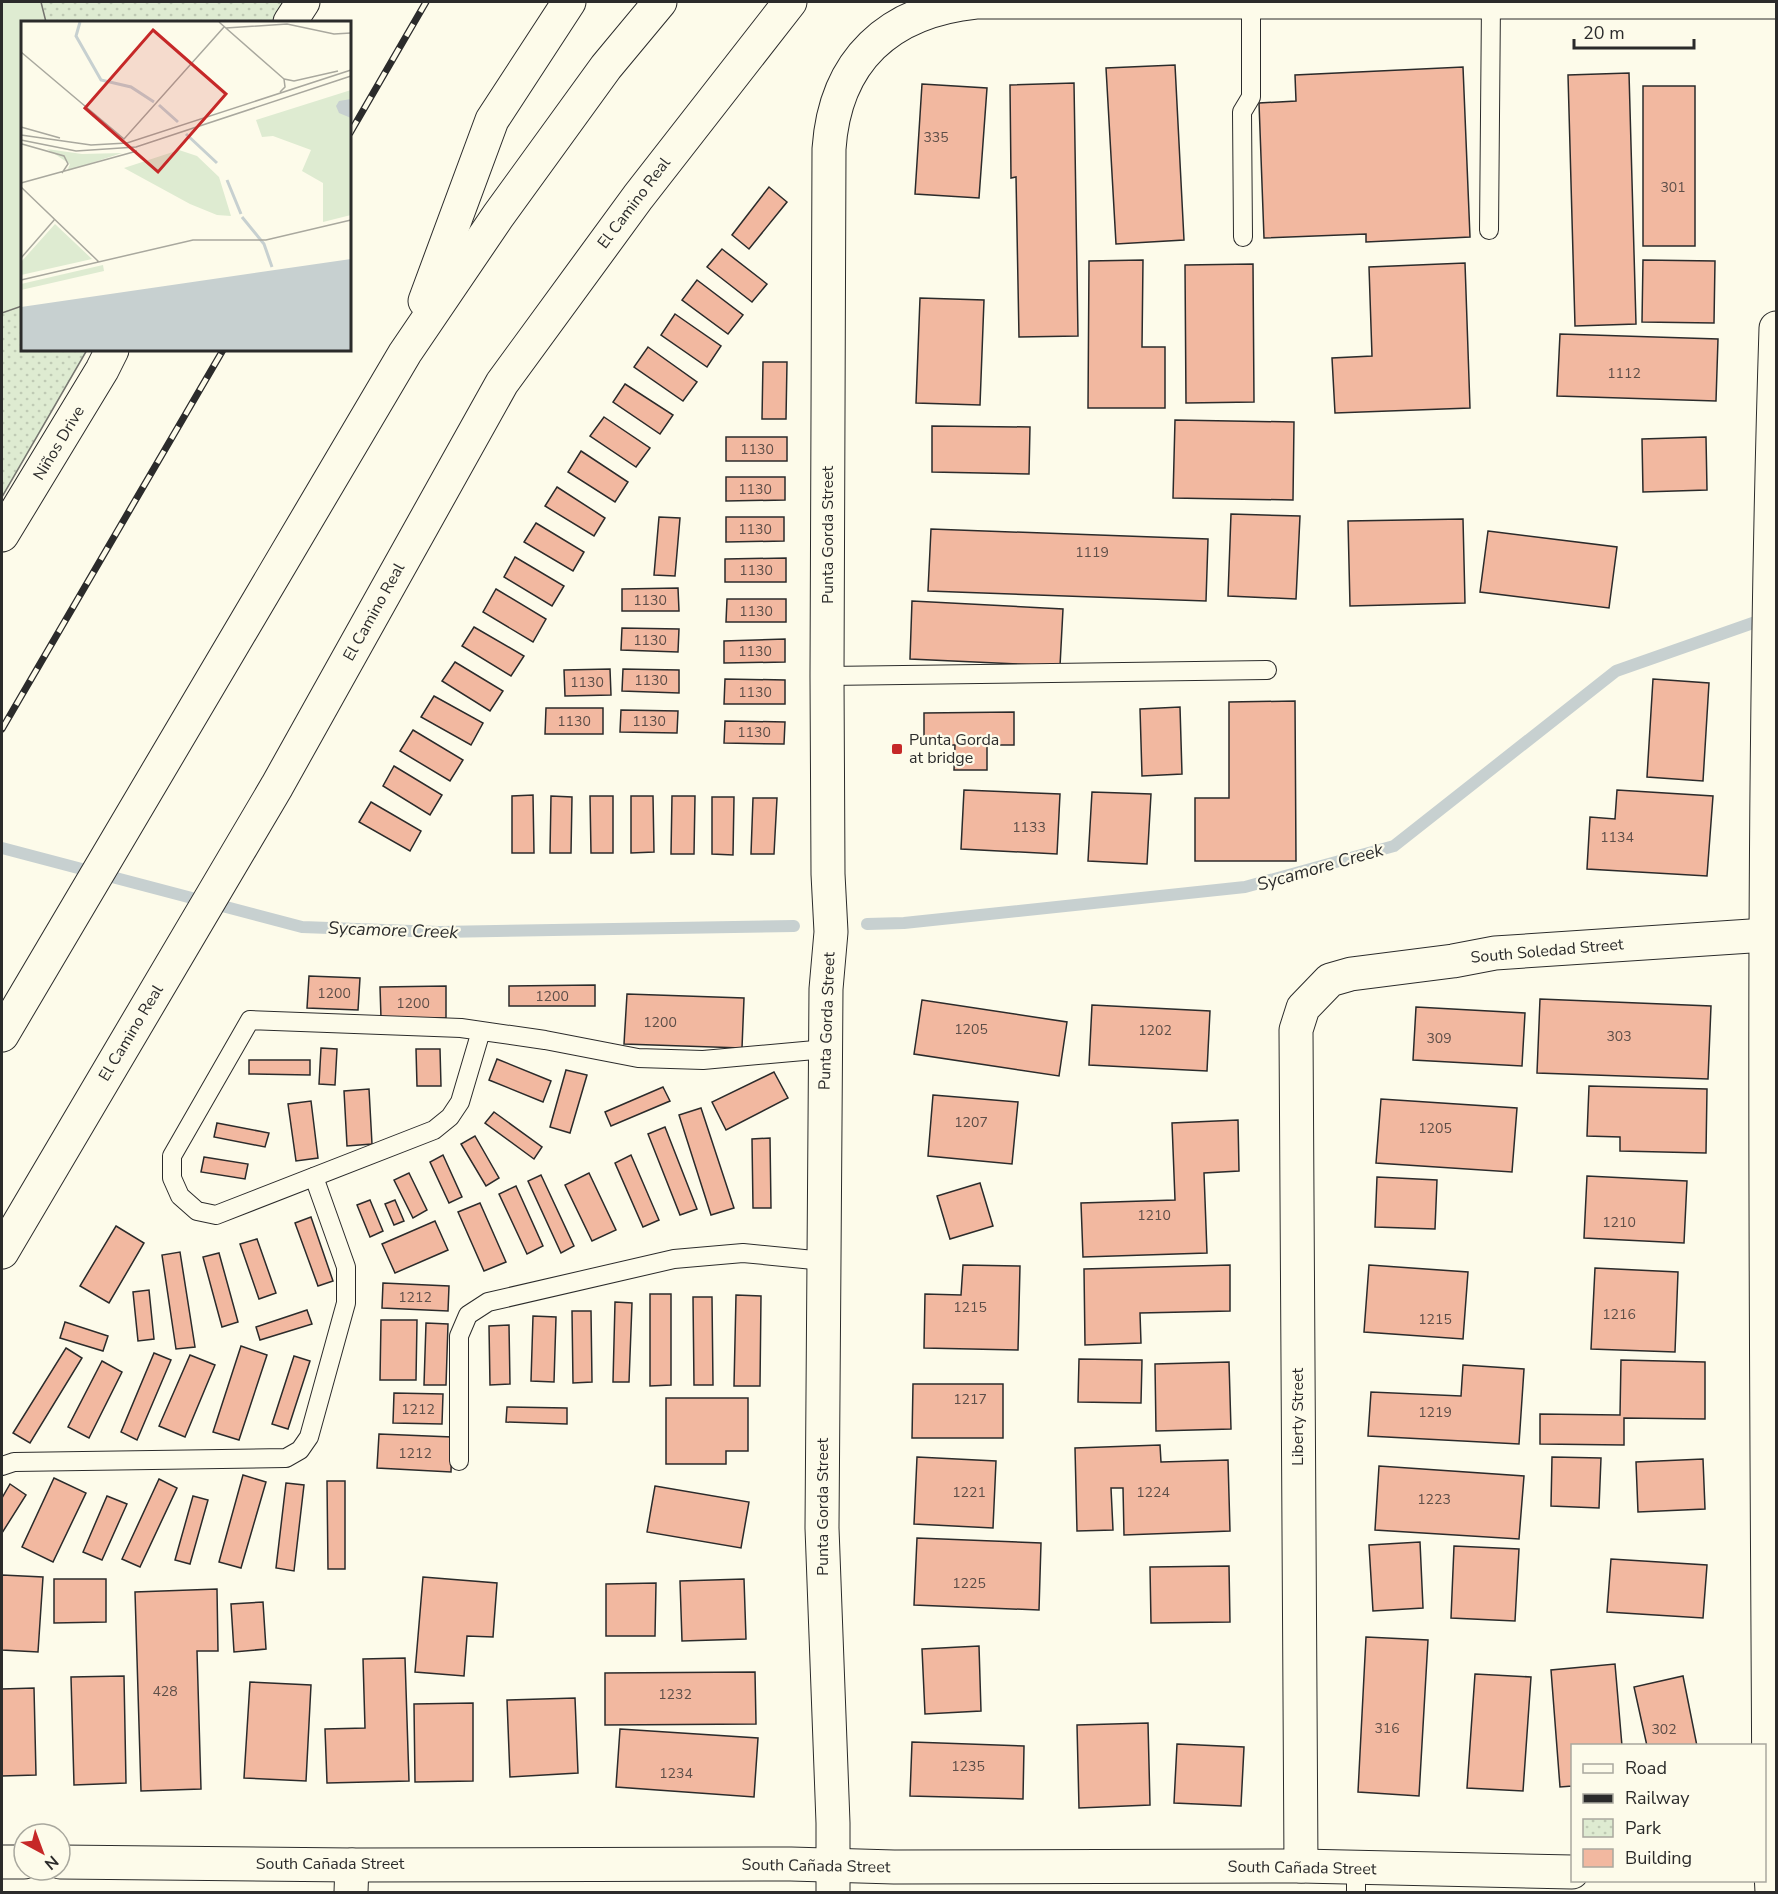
<svg xmlns="http://www.w3.org/2000/svg" width="1778" height="1894" viewBox="0 0 1778 1894" font-family="'Nunito Sans',sans-serif">
<style>
.park{fill:url(#park-dots);stroke:#74746e;stroke-width:1.5}
.pitch{fill:#deebd1;stroke:#74746e;stroke-width:1.5}
.lines{fill:none;stroke-linecap:round;stroke-linejoin:round}
.stream{stroke:#c7d0d0;stroke-width:12}
.building{fill:#f2b8a0;stroke:#2b2b2b;stroke-width:1.5}
.lane-casing{stroke:#2b2b2b;stroke-width:20}
.street-casing{stroke:#2b2b2b;stroke-width:35}
.secondary-casing{stroke:#2b2b2b;stroke-width:35}
.highway-casing{stroke:#2b2b2b;stroke-width:35}
.lane{stroke:#fdfbea;stroke-width:18}
.street{stroke:#fdfbea;stroke-width:33}
.secondary{stroke:#fdfbea;stroke-width:33}
.highway{stroke:#fdfbea;stroke-width:33}
.rail-casing{stroke:#2b2b2b;stroke-width:7}
.rail{stroke:#fdfbea;stroke-width:4.5;stroke-dasharray:14;stroke-linecap:butt}
.poi-dot{fill:#c62828;stroke:#fdfbea;stroke-width:2}
.labels{text-anchor:middle;dominant-baseline:central;stroke-width:4.5;stroke-linejoin:round;paint-order:stroke}
.number-label{font-size:14px;fill:#5d4e48}
.street-label{font-size:16px;fill:#2b2b2b;stroke:#fdfbea}
.poi-label{font-size:16px;fill:#2b2b2b;stroke:#fdfbea;text-anchor:start}
.water-label{font-size:18px;font-style:italic;fill:#2b2b2b;stroke:#fdfbea}
.inset-river{fill:none;stroke:#c7d0d0;stroke-width:3}
.inset-road{fill:none;stroke:#a9a89e;stroke-width:1.5}
.view{fill:#c62828;fill-opacity:0.15;stroke:#c62828;stroke-width:3}
.inset-edge{fill:none;stroke:#2b2b2b;stroke-width:3}
</style>
<defs>
<pattern id="park-dots" width="8" height="8" patternUnits="userSpaceOnUse" patternTransform="scale(1.5)"><rect width="8" height="8" fill="#deebd1"/><path d="M2 2h.1M6 6h.1" fill="none" stroke="#bfcab4" stroke-width="1.8" stroke-linecap="round"/></pattern>
</defs>
<rect width="100%" height="100%" fill="#fdfbea"/>
<polygon class="park" points="2,2 303,2 290,22 22,22 22,350 87,350 2,497"/>
<polygon class="pitch" points="2,2 41,2 46,22 22,22 22,306 2,313"/>
<g class="lines">
<g class="stream">
<polyline points="2,848 302,927 439,932 794,926"/>
<polyline points="867,924 904,923 1245,887 1394,846 1616,671 1767,618"/>
</g>
</g>
<g class="building">
<polygon points="1175,65 1184,240 1116,244 1106,68"/>
<polygon points="1463,67 1470,237 1366,242 1366,234 1264,238 1259,103 1296,101 1295,75"/>
<polygon points="1629,73 1636,324 1575,326 1568,75"/>
<polygon points="1074,83 1078,336 1019,337 1016,177 1011,178 1010,85"/>
<polygon points="922,84 987,88 979,198 915,194"/>
<rect x="1643" y="86" width="52" height="160"/>
<polygon points="769,187 787,202 749,249 732,235"/>
<polygon points="722,249 767,284 752,302 707,267"/>
<polygon points="1143,260 1142,347 1165,347 1165,408 1088,408 1089,261"/>
<polygon points="1643,260 1715,261 1714,323 1642,322"/>
<polygon points="1465,263 1470,408 1335,413 1332,358 1372,356 1369,267"/>
<polygon points="1253,264 1254,402 1186,403 1185,265"/>
<polygon points="697,280 743,315 728,334 682,300"/>
<polygon points="920,298 984,300 980,405 916,403"/>
<polygon points="675,314 721,346 707,367 661,335"/>
<polygon points="1560,334 1718,339 1716,401 1557,396"/>
<polygon points="648,347 697,382 683,401 634,367"/>
<polygon points="763,362 787,362 786,419 762,419"/>
<polygon points="625,384 673,415 660,434 613,402"/>
<polygon points="604,417 650,448 636,467 590,436"/>
<polygon points="1175,420 1294,422 1293,500 1173,498"/>
<polygon points="932,426 1030,427 1029,474 932,472"/>
<rect x="726" y="437" width="61" height="24"/>
<polygon points="1706,437 1707,490 1643,492 1642,439"/>
<polygon points="581,451 628,482 615,502 568,472"/>
<polygon points="726,477 785,477 785,500 726,501"/>
<polygon points="557,487 605,518 594,536 545,506"/>
<polygon points="1231,514 1300,516 1296,599 1228,596"/>
<polygon points="659,517 680,518 675,576 654,575"/>
<polygon points="726,517 784,517 784,541 726,542"/>
<polygon points="1463,519 1465,603 1350,606 1348,521"/>
<polygon points="536,523 584,552 573,571 524,542"/>
<polygon points="931,529 1208,539 1206,601 928,591"/>
<polygon points="1488,531 1617,547 1609,608 1480,592"/>
<polygon points="515,557 564,586 552,606 504,577"/>
<polygon points="786,558 786,582 725,582 725,559"/>
<polygon points="678,588 679,611 622,611 622,589"/>
<polygon points="496,589 546,619 533,642 483,612"/>
<polygon points="727,599 786,599 786,622 726,622"/>
<polygon points="912,601 1063,609 1060,666 910,659"/>
<polygon points="474,627 524,656 511,676 462,646"/>
<polygon points="622,628 679,629 678,652 621,650"/>
<polygon points="785,639 785,662 724,663 724,641"/>
<polygon points="455,662 503,691 490,711 442,681"/>
<polygon points="610,669 611,695 565,696 564,670"/>
<polygon points="623,669 679,670 679,693 622,691"/>
<polygon points="725,679 785,680 785,704 724,704"/>
<polygon points="1653,679 1709,683 1703,781 1647,777"/>
<polygon points="434,696 483,723 471,745 421,717"/>
<polygon points="1295,701 1296,861 1195,861 1195,798 1229,798 1229,702"/>
<polygon points="1180,707 1182,774 1142,776 1140,709"/>
<polygon points="546,708 603,708 603,734 545,734"/>
<polygon points="621,710 678,711 677,733 620,732"/>
<polygon points="1014,712 1014,745 987,745 987,770 954,770 955,745 924,745 924,713"/>
<polygon points="725,721 785,722 784,744 724,743"/>
<polygon points="413,730 463,760 450,781 400,751"/>
<polygon points="394,766 442,795 430,815 383,786"/>
<polygon points="964,790 1060,794 1057,854 961,849"/>
<polygon points="1617,790 1713,796 1707,876 1587,869 1590,817 1615,819"/>
<polygon points="1092,792 1151,794 1147,864 1088,861"/>
<polygon points="533,795 534,853 512,853 512,796"/>
<polygon points="551,796 572,797 571,853 550,853"/>
<polygon points="590,796 613,796 613,853 591,853"/>
<polygon points="631,796 653,796 654,852 631,853"/>
<polygon points="672,796 695,796 694,854 671,854"/>
<polygon points="712,797 734,797 733,855 712,854"/>
<polygon points="753,798 777,798 774,854 751,854"/>
<polygon points="371,802 421,831 410,851 359,822"/>
<polygon points="309,976 360,978 358,1010 307,1008"/>
<polygon points="595,985 595,1006 509,1006 509,986"/>
<polygon points="446,986 446,1018 381,1018 380,987"/>
<polygon points="627,994 744,998 742,1048 624,1044"/>
<polygon points="1540,999 1711,1006 1708,1079 1537,1073"/>
<polygon points="922,1000 1067,1022 1059,1076 914,1054"/>
<polygon points="1092,1005 1210,1011 1207,1071 1089,1065"/>
<polygon points="1416,1007 1525,1013 1522,1066 1413,1060"/>
<polygon points="321,1048 337,1049 335,1085 319,1084"/>
<polygon points="416,1049 440,1049 441,1086 417,1086"/>
<polygon points="497,1059 551,1081 543,1102 489,1080"/>
<polygon points="249,1060 310,1060 310,1075 249,1074"/>
<polygon points="566,1070 587,1075 570,1133 550,1127"/>
<polygon points="774,1072 788,1098 726,1130 712,1102"/>
<polygon points="1589,1086 1707,1089 1706,1153 1620,1151 1620,1137 1587,1136"/>
<polygon points="663,1087 670,1101 611,1126 605,1112"/>
<polygon points="369,1089 372,1144 347,1146 344,1091"/>
<polygon points="933,1095 1018,1102 1012,1164 928,1156"/>
<polygon points="1381,1099 1517,1108 1512,1172 1376,1163"/>
<polygon points="311,1101 318,1158 296,1161 288,1104"/>
<polygon points="701,1108 734,1208 711,1215 679,1115"/>
<polygon points="494,1112 542,1147 534,1159 485,1123"/>
<polygon points="1238,1120 1239,1171 1204,1173 1207,1253 1083,1257 1081,1203 1175,1200 1172,1123"/>
<polygon points="217,1123 269,1133 265,1147 214,1137"/>
<polygon points="665,1127 697,1209 680,1215 648,1134"/>
<polygon points="475,1136 499,1178 486,1186 461,1144"/>
<polygon points="770,1138 771,1208 753,1208 752,1139"/>
<polygon points="443,1155 462,1197 449,1203 430,1162"/>
<polygon points="631,1155 659,1220 643,1227 615,1163"/>
<polygon points="204,1157 248,1164 245,1179 201,1172"/>
<polygon points="409,1173 427,1210 413,1218 394,1180"/>
<polygon points="589,1173 616,1230 592,1241 565,1185"/>
<polygon points="541,1175 574,1246 561,1253 528,1181"/>
<polygon points="1587,1176 1687,1181 1684,1243 1584,1238"/>
<polygon points="1377,1177 1437,1180 1435,1229 1375,1227"/>
<polygon points="980,1183 993,1226 950,1239 937,1196"/>
<polygon points="516,1186 543,1246 527,1254 499,1194"/>
<polygon points="370,1200 383,1231 370,1237 357,1205"/>
<polygon points="395,1200 404,1221 394,1225 385,1204"/>
<polygon points="480,1203 506,1262 484,1271 458,1212"/>
<polygon points="311,1217 333,1281 318,1286 295,1223"/>
<polygon points="435,1221 448,1250 395,1273 382,1244"/>
<polygon points="116,1226 144,1243 109,1303 80,1286"/>
<polygon points="257,1239 276,1293 259,1299 240,1244"/>
<polygon points="180,1252 195,1347 176,1349 162,1255"/>
<polygon points="219,1253 238,1322 222,1327 203,1257"/>
<polygon points="963,1265 1020,1266 1018,1350 924,1348 925,1294 961,1295"/>
<polygon points="1230,1265 1230,1311 1140,1313 1141,1343 1085,1345 1084,1269"/>
<polygon points="1369,1265 1468,1272 1463,1339 1364,1332"/>
<polygon points="1595,1268 1678,1272 1675,1352 1591,1349"/>
<polygon points="383,1283 449,1286 448,1311 382,1308"/>
<polygon points="149,1290 154,1339 138,1341 133,1292"/>
<polygon points="650,1294 671,1294 671,1385 650,1386"/>
<polygon points="736,1295 761,1296 760,1386 734,1386"/>
<polygon points="693,1297 712,1297 713,1385 694,1385"/>
<polygon points="615,1302 632,1303 629,1382 613,1382"/>
<polygon points="307,1310 312,1324 260,1340 256,1327"/>
<polygon points="572,1311 591,1311 592,1382 573,1383"/>
<polygon points="533,1316 556,1317 554,1382 531,1381"/>
<polygon points="381,1320 417,1320 416,1380 380,1380"/>
<polygon points="65,1322 108,1336 103,1351 60,1338"/>
<polygon points="426,1323 448,1324 446,1385 424,1385"/>
<polygon points="509,1325 510,1384 490,1385 489,1326"/>
<polygon points="241,1346 267,1355 239,1440 213,1432"/>
<polygon points="66,1348 82,1358 30,1443 13,1433"/>
<polygon points="154,1353 171,1360 137,1440 121,1432"/>
<polygon points="190,1355 215,1365 185,1437 159,1426"/>
<polygon points="294,1356 310,1361 288,1429 272,1424"/>
<polygon points="1079,1359 1142,1360 1141,1403 1078,1402"/>
<polygon points="1621,1360 1705,1362 1705,1419 1624,1418 1624,1445 1540,1444 1540,1414 1620,1415"/>
<polygon points="102,1361 122,1372 89,1438 68,1427"/>
<polygon points="1229,1362 1231,1429 1156,1431 1155,1364"/>
<polygon points="1463,1365 1524,1369 1519,1444 1368,1436 1371,1392 1461,1396"/>
<polygon points="913,1384 1003,1384 1003,1438 912,1438"/>
<polygon points="394,1393 443,1394 442,1424 393,1423"/>
<polygon points="666,1398 748,1398 748,1451 726,1451 726,1464 666,1464"/>
<polygon points="507,1407 567,1408 567,1424 506,1422"/>
<polygon points="379,1434 452,1437 451,1472 377,1468"/>
<polygon points="1160,1445 1161,1462 1228,1460 1230,1531 1124,1535 1123,1488 1111,1488 1113,1530 1077,1531 1075,1448"/>
<polygon points="917,1457 996,1461 993,1528 914,1524"/>
<polygon points="1552,1457 1601,1458 1599,1508 1551,1506"/>
<polygon points="1703,1459 1705,1509 1638,1512 1636,1462"/>
<polygon points="1379,1466 1524,1476 1519,1539 1375,1530"/>
<polygon points="243,1475 266,1482 241,1568 219,1562"/>
<polygon points="54,1478 86,1493 53,1562 22,1547"/>
<polygon points="159,1479 177,1488 140,1567 122,1559"/>
<polygon points="327,1481 345,1481 345,1569 328,1569"/>
<polygon points="286,1483 304,1485 294,1571 276,1568"/>
<polygon points="10,1484 26,1495 2,1533 2,1498"/>
<polygon points="655,1486 749,1502 741,1548 647,1532"/>
<polygon points="107,1496 127,1504 102,1560 83,1552"/>
<polygon points="193,1496 208,1500 190,1564 175,1560"/>
<polygon points="917,1538 1041,1543 1039,1610 914,1605"/>
<polygon points="1420,1542 1423,1608 1373,1611 1369,1545"/>
<polygon points="1454,1546 1519,1549 1515,1621 1451,1618"/>
<polygon points="1611,1559 1707,1565 1703,1618 1607,1612"/>
<polygon points="1229,1566 1230,1622 1151,1623 1150,1567"/>
<polygon points="2,1575 43,1577 38,1652 2,1650"/>
<polygon points="423,1577 497,1583 493,1637 467,1636 464,1676 415,1672"/>
<polygon points="54,1579 106,1579 106,1622 54,1623"/>
<polygon points="744,1579 746,1639 682,1641 680,1581"/>
<polygon points="656,1583 655,1636 606,1636 606,1584"/>
<polygon points="217,1589 218,1651 197,1651 201,1789 141,1791 135,1592"/>
<polygon points="263,1602 266,1649 234,1652 231,1604"/>
<polygon points="1366,1637 1428,1640 1419,1796 1358,1792"/>
<polygon points="979,1646 981,1711 925,1714 922,1649"/>
<polygon points="405,1658 409,1781 327,1783 325,1729 365,1728 363,1659"/>
<polygon points="1615,1664 1622,1746 1572,1746 1572,1786 1560,1787 1551,1670"/>
<polygon points="755,1672 756,1724 605,1725 605,1673"/>
<polygon points="1475,1674 1531,1677 1523,1791 1467,1788"/>
<polygon points="124,1676 126,1783 74,1785 71,1677"/>
<polygon points="1683,1676 1697,1746 1647,1746 1634,1687"/>
<polygon points="250,1682 311,1685 306,1781 244,1778"/>
<polygon points="34,1688 36,1775 2,1776 2,1689"/>
<polygon points="575,1698 578,1773 510,1777 507,1700"/>
<polygon points="473,1703 473,1781 415,1782 414,1704"/>
<polygon points="1148,1723 1150,1805 1079,1808 1077,1725"/>
<polygon points="620,1729 758,1738 754,1797 616,1787"/>
<polygon points="912,1742 1024,1746 1023,1799 910,1796"/>
<polygon points="1177,1744 1244,1747 1241,1806 1174,1803"/>
</g>
<g class="lines">
<g class="lane-casing">
<g id="lane">
<polyline points="1489,230 1491,2"/>
<polyline points="1243,237 1242,112 1251,97 1251,3"/>
<polyline points="827,676 1267,670"/>
<polyline points="481,1031 460,1102 450,1117 434,1130 216,1215 197,1211 180,1196 172,1178 172,1156 250,1020 461,1028 545,1040 638,1058 703,1060 826,1049"/>
<polyline points="459,1461 459,1336 468,1315 488,1302 674,1259 743,1253 824,1261"/>
<polyline points="2,1466 14,1462 286,1458 300,1450 309,1437 346,1303 346,1267 314,1177"/>
<polyline points="1356,1892 1356,1868"/>
</g>
</g>
<g class="street-casing">
<g id="street">
<polyline points="290,22 303,2"/>
<polyline points="2,535 102,370 112,350"/>
<polyline points="2,1862 24,1862"/>
<polyline points="60,1862 352,1865 791,1864 894,1867 1301,1866 1572,1872"/>
<polyline points="1301,1866 1296,1030 1303,1008 1330,980 1351,974 1453,961 1495,953 1766,935"/>
<polyline points="351,1892 352,1865"/>
<path d="M1772 1892 1769 1835C1767 1333 1760 830 1776 328"/>
</g>
</g>
<g class="secondary-casing">
<path id="secondary" d="M833 1892V1823L822 1528 826 989 831 932 828 874 827 676 829 149C835 60 889 11 976 2H1776"/>
</g>
<g class="highway-casing">
<g id="highway">
<polyline points="425,301 492,120 569,2"/>
<polyline points="2,1035 405,353 498,216 606,67 660,2"/>
<polyline points="2,1252 277,786 502,383 638,197 790,2"/>
</g>
</g>
<use href="#lane" class="lane"/>
<use href="#street" class="street"/>
<use href="#secondary" class="secondary"/>
<use href="#highway" class="highway"/>
<g class="rail-casing">
<g id="rail">
<polyline points="350,133 426,2"/>
<polyline points="2,729 223,350"/>
</g>
</g>
<use href="#rail" class="rail"/>
</g>
<rect class="poi-dot" x="891" y="743" width="12" height="12" rx="3"/>
<g class="labels">
<g class="number-label">
<text x="936" y="137">335</text>
<text x="1673" y="187">301</text>
<text x="1624" y="373">1112</text>
<text x="757" y="449">1130</text>
<text x="755" y="489">1130</text>
<text x="755" y="529">1130</text>
<text x="1092" y="552">1119</text>
<text x="756" y="570">1130</text>
<text x="650" y="600">1130</text>
<text x="756" y="611">1130</text>
<text x="650" y="640">1130</text>
<text x="755" y="651">1130</text>
<text x="651" y="680">1130</text>
<text x="587" y="682">1130</text>
<text x="755" y="692">1130</text>
<text x="574" y="721">1130</text>
<text x="649" y="721">1130</text>
<text x="754" y="732">1130</text>
<text x="1029" y="827">1133</text>
<text x="1617" y="837">1134</text>
<text x="334" y="993">1200</text>
<text x="552" y="996">1200</text>
<text x="413" y="1003">1200</text>
<text x="660" y="1022">1200</text>
<text x="971" y="1029">1205</text>
<text x="1155" y="1030">1202</text>
<text x="1619" y="1036">303</text>
<text x="1439" y="1038">309</text>
<text x="971" y="1122">1207</text>
<text x="1435" y="1128">1205</text>
<text x="1154" y="1215">1210</text>
<text x="1619" y="1222">1210</text>
<text x="415" y="1297">1212</text>
<text x="970" y="1307">1215</text>
<text x="1619" y="1314">1216</text>
<text x="1435" y="1319">1215</text>
<text x="970" y="1399">1217</text>
<text x="418" y="1409">1212</text>
<text x="1435" y="1412">1219</text>
<text x="415" y="1453">1212</text>
<text x="969" y="1492">1221</text>
<text x="1153" y="1492">1224</text>
<text x="1434" y="1499">1223</text>
<text x="969" y="1583">1225</text>
<text x="165" y="1691">428</text>
<text x="675" y="1694">1232</text>
<text x="1387" y="1728">316</text>
<text x="1664" y="1729">302</text>
<text x="968" y="1766">1235</text>
<text x="676" y="1773">1234</text>
</g>
<g class="street-label">
<text transform="translate(634 203) rotate(-53)">El Camino Real</text>
<text transform="translate(59 443) rotate(-59)">Niños Drive</text>
<text transform="translate(828 535) rotate(-90)">Punta Gorda Street</text>
<text transform="translate(374 612) rotate(-61)">El Camino Real</text>
<text transform="translate(1547 951) rotate(-5)">South Soledad Street</text>
<text transform="translate(827 1021) rotate(-88)">Punta Gorda Street</text>
<text transform="translate(131 1033) rotate(-59)">El Camino Real</text>
<text transform="translate(1298 1417) rotate(-90)">Liberty Street</text>
<text transform="translate(823 1507) rotate(-90)">Punta Gorda Street</text>
<text x="330" y="1864">South Cañada Street</text>
<text transform="translate(816 1866) rotate(1)">South Cañada Street</text>
<text transform="translate(1302 1868) rotate(1)">South Cañada Street</text>
</g>
<g class="poi-label">
<text x="909" y="740">Punta Gorda<tspan x="909" dy="18">at bridge</tspan></text>
</g>
<g class="water-label">
<text transform="translate(1320 867) rotate(-16)">Sycamore Creek</text>
<text transform="translate(393 930) rotate(2)">Sycamore Creek</text>
</g>
</g>
<g transform="translate(21 21)">
<rect width="330" height="330" fill="#fdfbea"/>
<path d="M26 128 61 133 101 132 46 150 49 143Z" fill="#deebd1"/>
<path d="M330 69V194L302 201V162L281 150 290 129 252 115 241 116 235 99ZM158 129 176 135 198 156 210 195 196 194 169 183 103 147ZM34 203 71 238 0 254V241ZM82 244 83 250 0 269V263Z" fill="#deebd1"/>
<path d="M143 135 176 151 165 173 132 156Z" fill="#deebd1"/>
<path d="M330 78V97L318 92 315 85 318 80ZM330 238V329H0V286Z" fill="#c7d0d0"/>
<path class="inset-river" d="M59 1 55 15 80 59 110 66 133 81M138 84 157 101M165 113 196 142M206 159 220 193M221 196 243 223 251 246"/>
<path class="inset-road" d="M198 1 263 58M205 7 266 3 313 13 330 12M0 31 103 118 203 6M259 71 264 66 263 58 273 60 317 50M0 106 39 117M0 114 70 124 106 122 330 49M0 119 55 130 115 126 330 55M1 123 43 135 47 143 41 152M0 162 116 130M0 166 78 241M0 237 34 198M0 259 172 219H245L330 199"/>
<path class="view" d="M132 9 205 73 137 151 64 87Z"/>
<rect width="330" height="330" class="inset-edge"/>
</g>
<rect width="1778" height="1894" fill="none" stroke="#2b2b2b" stroke-width="6"/>
<rect x="1571" y="1744" width="195" height="138" fill="#fdfbea" stroke="#a9a89e" stroke-width="1.5"/>
<rect x="1583" y="1764" width="30" height="9" fill="#fdfbea" stroke="#a9a89e" stroke-width="1.5"/>
<text x="1625" y="1774" font-size="18" fill="#2b2b2b">Road</text>
<rect x="1583" y="1794" width="30" height="9" fill="#2b2b2b" stroke="#a9a89e" stroke-width="1.5"/>
<text x="1625" y="1804" font-size="18" fill="#2b2b2b">Railway</text>
<rect x="1583" y="1819" width="30" height="18" fill="url(#park-dots)" stroke="#a9a89e" stroke-width="1.5"/>
<text x="1625" y="1834" font-size="18" fill="#2b2b2b">Park</text>
<rect x="1583" y="1849" width="30" height="18" fill="#f2b8a0" stroke="#a9a89e" stroke-width="1.5"/>
<text x="1625" y="1864" font-size="18" fill="#2b2b2b">Building</text>
<g transform="translate(42 1852) rotate(139)"><circle r="28" fill="#fdfbea" stroke="#a9a89e" stroke-width="1.5"/>
<path d="M0-4.5L10 22L0 15L-10 22Z" fill="#c62828"/>
<text y="-9" font-size="16" font-weight="bold" text-anchor="middle" fill="#2b2b2b">N</text>
</g>
<path d="M1574 39v9h120v-9" fill="none" stroke="#2b2b2b" stroke-width="3"/>
<text x="1583" y="39" font-size="18" fill="#2b2b2b" stroke="#fdfbea" stroke-width="4.5" paint-order="stroke">20 m</text>
</svg>
